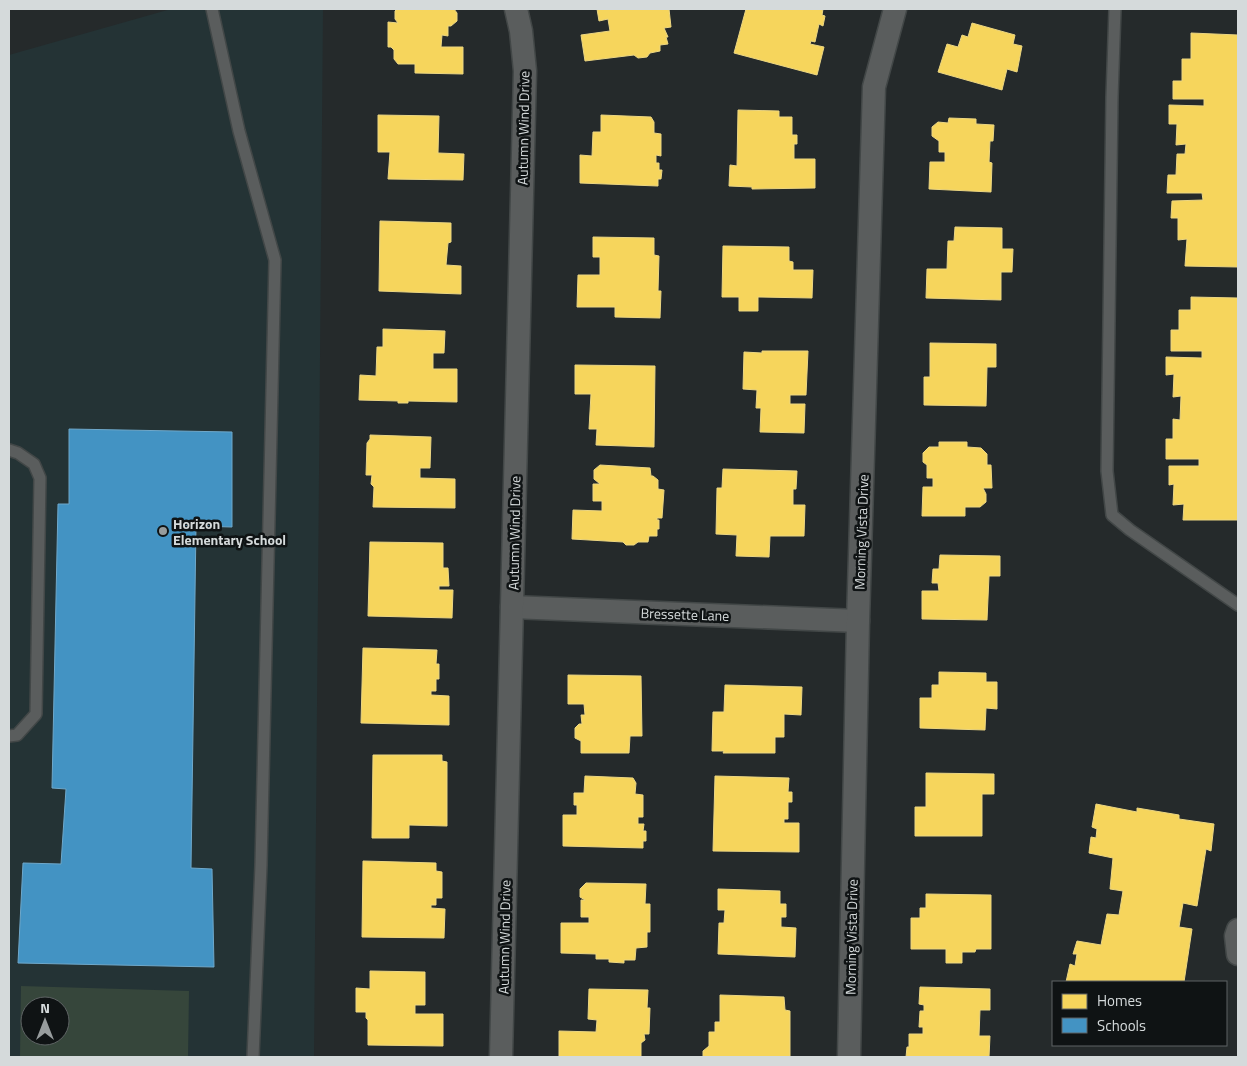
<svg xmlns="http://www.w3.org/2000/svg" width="1247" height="1066" viewBox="0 0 1247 1066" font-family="'Titillium Web',sans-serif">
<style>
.built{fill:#243335;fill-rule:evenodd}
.green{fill:#36463b;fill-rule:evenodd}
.homes{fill:#f6d55c;stroke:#ecd682}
.schools{fill:#4393c3;stroke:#6fa8ca}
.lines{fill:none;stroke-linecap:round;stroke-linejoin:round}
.lane-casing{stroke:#424747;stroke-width:14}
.street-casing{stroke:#424747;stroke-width:25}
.lane{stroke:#5a5d5d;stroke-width:11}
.street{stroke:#5a5d5d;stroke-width:22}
.poi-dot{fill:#979c9d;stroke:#0f1314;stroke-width:2}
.labels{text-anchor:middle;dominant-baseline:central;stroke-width:5;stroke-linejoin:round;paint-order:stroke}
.street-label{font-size:14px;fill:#d5dadb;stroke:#0f1314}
.poi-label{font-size:14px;font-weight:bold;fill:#d5dadb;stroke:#0f1314;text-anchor:start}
</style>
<rect width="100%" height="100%" fill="#252a2b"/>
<path class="built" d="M171 9H323L314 1057H9V55ZM30 1006H60V1036H30Z"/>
<path class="green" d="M21 986 189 991 188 1057H20ZM30 1006H60V1036H30Z"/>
<g class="homes">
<polygon points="397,9 454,9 457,13 457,21 451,26 448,26 448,36 442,35 441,47 463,47 463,74 415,73 415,64 398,64 394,59 394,50 391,47 388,47 388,22 398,23 395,19 395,11"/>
<polygon points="597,9 669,9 671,27 664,28 668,37 666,37 668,44 660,45 660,51 650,53 647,57 638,58 634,55 585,61 581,35 610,31 608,19 599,21"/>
<polygon points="746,9 823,9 822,15 825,16 823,26 819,24 815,42 811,41 810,44 824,47 817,75 734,53"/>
<polygon points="972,23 1015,35 1013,44 1022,46 1017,72 1007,69 1002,90 938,72 947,44 958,47 962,35 968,37"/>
<polygon points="1191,33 1238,35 1238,267 1185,266 1187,239 1178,240 1178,218 1171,218 1172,201 1203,200 1202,193 1167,193 1168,175 1176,175 1177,154 1185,154 1186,144 1176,145 1177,124 1169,124 1169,105 1204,106 1204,99 1173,99 1173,81 1182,81 1182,59 1191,59"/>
<polygon points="738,110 779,111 779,117 792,117 792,135 797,135 797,144 794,144 794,159 815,159 815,188 752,189 752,187 729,186 730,165 737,166"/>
<polygon points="378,115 439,116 438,153 464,154 463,180 388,179 390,152 378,152"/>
<polygon points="601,115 651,117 654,122 654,133 661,134 661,156 656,155 656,163 659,163 659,170 662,170 661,179 658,179 658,186 580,183 580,155 592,156 593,132 601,132"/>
<polygon points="949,118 976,119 976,124 994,125 993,141 990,141 989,162 992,163 991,192 929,189 930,162 945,162 945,152 939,152 939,141 932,136 932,127 938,122 948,123"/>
<polygon points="380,221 451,223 451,242 448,243 446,265 461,266 461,294 379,291"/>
<polygon points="955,227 1002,228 1002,249 1013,249 1012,272 1001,272 1001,300 926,298 927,269 947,269 948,241 954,241"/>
<polygon points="593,237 654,238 654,255 659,256 658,291 661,291 660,318 615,317 615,307 577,307 578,275 600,275 600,257 593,257"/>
<polygon points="723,246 789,247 789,261 793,262 793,270 813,270 812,298 758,297 758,311 739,311 739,297 722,297"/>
<polygon points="1191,297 1238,298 1238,520 1183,520 1184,504 1173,505 1174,484 1169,485 1169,466 1199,466 1199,459 1166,459 1166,439 1173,439 1173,419 1180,420 1181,396 1173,397 1174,374 1166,375 1166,357 1202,358 1202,351 1171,351 1171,330 1179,330 1179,310 1191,310"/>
<polygon points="383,329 445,331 444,353 433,353 433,369 457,369 457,402 408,401 408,403 398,403 398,401 359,400 360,375 376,376 377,347 383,347"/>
<polygon points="930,343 996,344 996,367 987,367 986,406 924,405 924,377 930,377"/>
<polygon points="762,351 808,351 806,395 790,395 790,404 805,404 804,433 760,432 761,408 756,408 757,390 743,389 744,352 762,353"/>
<polygon points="575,365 655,366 654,447 596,445 597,429 589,429 591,394 575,394"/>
<polygon points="370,435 431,437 430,468 420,468 420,478 455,479 455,508 373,507 374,487 371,484 372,475 366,475 367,443 370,439"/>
<polygon points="939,442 967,442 967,447 981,448 987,454 987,465 991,465 992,488 983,488 986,494 986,502 980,507 965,507 965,516 922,516 923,487 933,487 933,478 927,478 927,465 923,462 923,453 929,447 939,447"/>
<polygon points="600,465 650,468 651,476 653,476 658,480 658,489 664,490 662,518 657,518 657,520 659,520 659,529 657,529 657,536 649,536 648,542 638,542 634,545 626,545 623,542 572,539 573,510 602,511 602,501 593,501 593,484 600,484 594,479 594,470"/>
<polygon points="723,469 797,471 796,489 793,489 793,505 805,505 804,536 770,536 769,557 736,556 737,535 716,534 717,488 722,488"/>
<polygon points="370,542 443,543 443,568 448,568 449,586 439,586 439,590 453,590 452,618 368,616"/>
<polygon points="940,555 1000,556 1000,576 989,576 987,620 922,619 922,591 939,591 938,583 932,583 933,569 939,569"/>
<polygon points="363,648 437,650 436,664 439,664 439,679 436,679 436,691 431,691 431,695 449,696 449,725 361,723"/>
<polygon points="939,672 986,673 986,682 997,682 997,709 986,708 985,730 920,728 920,698 932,698 932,685 939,685"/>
<polygon points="568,675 641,676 642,736 630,736 629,753 581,753 581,741 575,738 575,728 579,724 582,724 581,715 585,715 584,704 568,704"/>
<polygon points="725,685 802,687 801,715 784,714 784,737 775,737 775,753 723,753 724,751 712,751 713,712 724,712"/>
<polygon points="373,755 442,755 442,761 447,762 447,826 409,825 409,838 372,838"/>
<polygon points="926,773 994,774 994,794 982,794 982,836 915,836 915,807 926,807"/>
<polygon points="585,776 633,778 636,783 635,794 643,795 643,817 638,817 638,824 644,824 643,831 646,831 646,841 643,841 643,848 563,846 563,815 577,815 577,805 574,805 574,793 584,793"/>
<polygon points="715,776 789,778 788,792 792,792 792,802 788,802 788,819 784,819 784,823 799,823 799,852 713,851"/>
<polygon points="1096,804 1137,812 1137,808 1179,815 1179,819 1214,824 1211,851 1206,849 1197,906 1183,903 1179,927 1192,929 1184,982 1066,982 1070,964 1075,966 1077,954 1073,954 1077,941 1101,945 1107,914 1119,915 1123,891 1110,889 1113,858 1089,853 1091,837 1096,838 1097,829 1092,827"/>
<polygon points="363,861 436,863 436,871 442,872 442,898 436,898 436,905 431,905 431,908 445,909 444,938 362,937"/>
<polygon points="586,883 646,884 645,904 650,904 650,932 647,932 647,947 636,948 635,960 624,960 624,963 609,962 609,959 596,959 596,954 561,953 561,923 589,923 589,917 581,917 581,900 585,900 580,897 580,889"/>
<polygon points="718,889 780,891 780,904 786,904 786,917 781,917 781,927 796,928 795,957 718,954 719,923 724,923 725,910 718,910"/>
<polygon points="926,894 991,895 991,949 976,949 975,952 962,952 962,963 946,963 946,949 911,949 911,918 920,918 920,908 926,908"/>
<polygon points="370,971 425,972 425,1005 415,1005 415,1014 443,1014 443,1046 368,1045 368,1020 366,1018 366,1012 356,1012 356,988 370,989"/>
<polygon points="920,987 990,989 990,1010 980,1010 979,1036 990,1036 989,1057 906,1057 907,1047 909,1047 909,1034 923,1034 923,1027 919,1027 920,1011 924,1011 924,1005 919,1004"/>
<polygon points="589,989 648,990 647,1008 650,1008 649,1034 644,1034 645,1040 641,1043 641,1057 559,1057 559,1031 596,1032 597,1020 588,1019"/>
<polygon points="720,995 784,997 785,1010 790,1011 790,1057 703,1057 703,1051 709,1046 709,1032 715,1032 715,1022 720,1022"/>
</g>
<polygon class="schools" points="69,429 232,432 232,527 196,526 191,868 212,869 214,967 18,963 23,863 61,864 66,789 52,788 58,504 69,504"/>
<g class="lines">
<g class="lane-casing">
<g id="lane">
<polyline points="212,9 239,131 275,260 261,865 253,1057"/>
<polyline points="1115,9 1112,97 1107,471 1112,515 1130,530 1238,605"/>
<polyline points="9,450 18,453 34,464 40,478 36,714 17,735 9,736"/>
</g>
</g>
<g class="street-casing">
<g id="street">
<polyline points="512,607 858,621"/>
<polyline points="1238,930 1236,936 1238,954"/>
<polyline points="501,1057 525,71 521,31 516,9"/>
<polyline points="849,1057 858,621 874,87 895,9"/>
</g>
</g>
<use href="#lane" class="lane"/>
<use href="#street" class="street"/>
</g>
<circle class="poi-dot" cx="163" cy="531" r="5"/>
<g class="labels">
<g class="street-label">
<text transform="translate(523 128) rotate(-89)">Autumn Wind Drive</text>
<text transform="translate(861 532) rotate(-88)">Morning Vista Drive</text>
<text transform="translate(514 533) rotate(-89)">Autumn Wind Drive</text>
<text transform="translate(685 614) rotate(2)">Bressette Lane</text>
<text transform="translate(504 937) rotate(-89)">Autumn Wind Drive</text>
<text transform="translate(851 937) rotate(-89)">Morning Vista Drive</text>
</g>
<g class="poi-label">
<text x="173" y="523">Horizon<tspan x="173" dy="16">Elementary School</tspan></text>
</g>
</g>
<rect width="1247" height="1066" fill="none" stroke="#d5dadb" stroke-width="20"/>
<rect x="1052" y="981" width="175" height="65" fill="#0f1314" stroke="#5e6364"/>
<rect x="1062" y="994" width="25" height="15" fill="#f6d55c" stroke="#5e6364"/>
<text x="1097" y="1006" font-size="15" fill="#d5dadb">Homes</text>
<rect x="1062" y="1018" width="25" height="15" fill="#4393c3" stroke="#5e6364"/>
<text x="1097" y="1031" font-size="15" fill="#d5dadb">Schools</text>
<g transform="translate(45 1021)"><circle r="24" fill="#0f1314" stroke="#5e6364"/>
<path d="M0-4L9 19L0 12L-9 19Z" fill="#979c9d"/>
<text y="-8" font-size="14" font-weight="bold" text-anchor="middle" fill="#d5dadb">N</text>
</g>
</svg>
